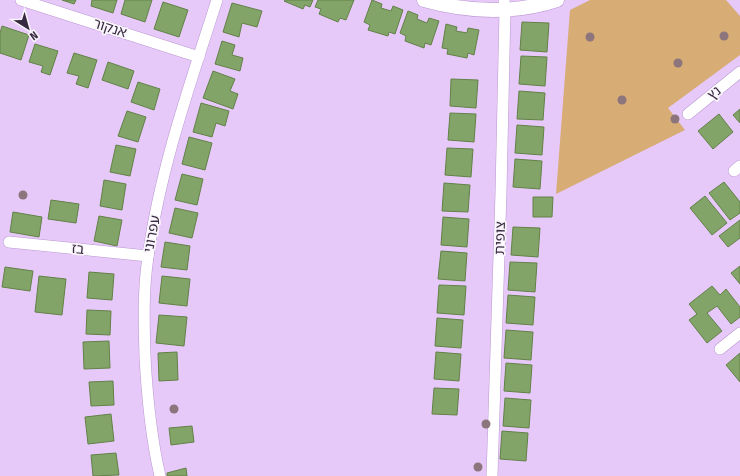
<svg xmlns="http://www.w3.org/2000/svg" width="740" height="476" viewBox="0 0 740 476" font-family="'Fira Sans Condensed','Noto Sans Hebrew',sans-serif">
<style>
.green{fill:#d7ac75}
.building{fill:#83a468;stroke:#628147}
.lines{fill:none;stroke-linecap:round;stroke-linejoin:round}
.minor-casing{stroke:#ba97d1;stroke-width:12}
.tertiary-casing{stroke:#ba97d1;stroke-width:15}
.minor{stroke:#fff;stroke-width:11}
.tertiary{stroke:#fff;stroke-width:14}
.tree{fill:#8c757c}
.labels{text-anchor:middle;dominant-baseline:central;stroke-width:3.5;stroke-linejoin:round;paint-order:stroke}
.street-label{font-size:14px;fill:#372940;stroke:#f9f5fb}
</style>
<rect width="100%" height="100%" fill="#e6c9f9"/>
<polygon class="green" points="590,0 726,0 740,16 740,55 668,108 685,130 556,194 570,10"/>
<g class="building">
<polygon points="62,0 76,0 74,4"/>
<polygon points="92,0 117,0 113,13 91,6"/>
<polygon points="125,0 152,0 145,22 121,14"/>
<polygon points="285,0 313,0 310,7 305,5 303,9 284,1"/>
<polygon points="318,0 354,0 346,20 340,18 338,22 319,14 321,9 315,7"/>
<polygon points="372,0 382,4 381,8 391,11 393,6 403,10 395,34 389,32 388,36 368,30 370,25 364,22"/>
<polygon points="163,2 188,10 179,37 154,29"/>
<polygon points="232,3 262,11 257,27 242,23 239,37 223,32"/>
<polygon points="408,11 418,15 417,19 427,23 429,18 439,21 431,45 425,43 424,48 405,41 406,36 400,33"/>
<polygon points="522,22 549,23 547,52 520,50"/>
<polygon points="446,24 457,27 456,31 467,33 468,28 479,30 474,55 468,53 467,58 447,54 448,49 442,48"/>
<polygon points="2,26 29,35 21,60 0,53 0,33"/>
<polygon points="222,41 235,45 232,55 243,58 240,71 215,64"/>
<polygon points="35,44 58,51 50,75 41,72 43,66 29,62"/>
<polygon points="74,53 97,60 88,88 76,84 79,76 67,73"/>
<polygon points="521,56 547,57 545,86 519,84"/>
<polygon points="108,62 134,71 128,89 102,80"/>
<polygon points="213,71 235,79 230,91 238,94 233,109 203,98"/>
<polygon points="451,79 478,80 476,108 450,106"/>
<polygon points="138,82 160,89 154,110 131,102"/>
<polygon points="519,91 545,93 543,120 517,119"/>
<polygon points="201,103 229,111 225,126 216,123 212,137 193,132"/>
<polygon points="740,109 740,123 733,115"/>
<polygon points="127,111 146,117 138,142 118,136"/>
<polygon points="450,113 476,114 474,142 448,140"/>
<polygon points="719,114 733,132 713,149 698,131"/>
<polygon points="517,125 544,127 542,155 515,153"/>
<polygon points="189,137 212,143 205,170 182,164"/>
<polygon points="116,145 136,149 130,176 110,172"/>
<polygon points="447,148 473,149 471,177 445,175"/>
<polygon points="515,159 542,161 540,189 513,187"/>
<polygon points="182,174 203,179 197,205 175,200"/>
<polygon points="104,180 126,184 122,210 100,206"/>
<polygon points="724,182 740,202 740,213 730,220 709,193"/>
<polygon points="444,183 470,185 468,212 442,211"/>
<polygon points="705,196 727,223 712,235 690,208"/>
<polygon points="533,197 553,197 552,217 533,217"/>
<polygon points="51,200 79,204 76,223 48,219"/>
<polygon points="175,208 198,213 192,238 169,233"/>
<polygon points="13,212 42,217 39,237 10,232"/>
<polygon points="99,216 122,220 117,246 94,241"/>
<polygon points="443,217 469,219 467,247 441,245"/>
<polygon points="740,220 740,238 728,247 719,236"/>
<polygon points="513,227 540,228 538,257 511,255"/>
<polygon points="165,242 190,246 187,270 161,267"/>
<polygon points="441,251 467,253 465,281 438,279"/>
<polygon points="510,262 537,263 535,292 508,290"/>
<polygon points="740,266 740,284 731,273"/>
<polygon points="5,267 33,271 30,291 2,287"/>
<polygon points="89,272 114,274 112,300 87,298"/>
<polygon points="39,276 66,279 62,315 35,312"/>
<polygon points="162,276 190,279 187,306 159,303"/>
<polygon points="439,285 466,286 464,315 437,313"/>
<polygon points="712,286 720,295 726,289 740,307 740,317 731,324 717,306 707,313 722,331 707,343 689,320 697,314 689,304"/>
<polygon points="508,295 535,297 533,325 506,323"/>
<polygon points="87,310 111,311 110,335 86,334"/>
<polygon points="159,315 187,317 184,346 156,343"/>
<polygon points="437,318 463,320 461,348 435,346"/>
<polygon points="506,330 533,332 531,360 504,358"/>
<polygon points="109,341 110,368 84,369 83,342"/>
<polygon points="177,352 178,380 159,381 158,353"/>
<polygon points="436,352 461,354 459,381 434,379"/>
<polygon points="740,353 740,382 726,365"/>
<polygon points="506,363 532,365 530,393 504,391"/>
<polygon points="113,381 114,405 91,406 89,382"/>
<polygon points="434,388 459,389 457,415 432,414"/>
<polygon points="505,398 531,400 529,428 503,426"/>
<polygon points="111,414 114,441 88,444 85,417"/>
<polygon points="192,426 194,442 171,445 169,428"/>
<polygon points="502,431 528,433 526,461 500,459"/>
<polygon points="116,453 119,475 93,476 91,455"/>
<polygon points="186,468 187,476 167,476 167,473"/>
</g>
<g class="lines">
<g class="minor-casing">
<g id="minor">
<polyline points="21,0 199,57"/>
<polyline points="688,114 740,72"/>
<polyline points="734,171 740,166"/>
<polyline points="9,242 148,256"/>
<polyline points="720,349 740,333"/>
<path d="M160 476C151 437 147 396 145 356 144 323 143 290 148 257 160 169 190 84 217 0"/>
<polyline points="492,476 501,192 505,9 504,0"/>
</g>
</g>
<g class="tertiary-casing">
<path id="tertiary" d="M424 0C467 12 514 14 557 0"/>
</g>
<use href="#minor" class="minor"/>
<use href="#tertiary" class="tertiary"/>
</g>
<g class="tree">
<circle cx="724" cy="36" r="4.5"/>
<circle cx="590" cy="37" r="4.5"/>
<circle cx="678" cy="63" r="4.5"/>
<circle cx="622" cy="100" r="4.5"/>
<circle cx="675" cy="119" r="4.5"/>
<circle cx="23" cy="195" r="4.5"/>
<circle cx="174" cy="409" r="4.5"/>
<circle cx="486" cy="424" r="4.5"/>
<circle cx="478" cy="467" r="4.5"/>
</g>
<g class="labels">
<g class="street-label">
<text transform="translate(110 28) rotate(18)">אנקור</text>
<text transform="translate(714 93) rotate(-39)">נץ</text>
<text transform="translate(152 234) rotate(-79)">עפרוני</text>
<text transform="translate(500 238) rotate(-88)">צופית</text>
<text transform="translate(78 249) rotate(6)">בז</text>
</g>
</g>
<g transform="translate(28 28) rotate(143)" stroke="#f9f5fb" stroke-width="3" paint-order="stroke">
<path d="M0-3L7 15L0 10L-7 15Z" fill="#372940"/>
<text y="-6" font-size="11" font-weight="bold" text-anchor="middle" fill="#372940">N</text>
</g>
</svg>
